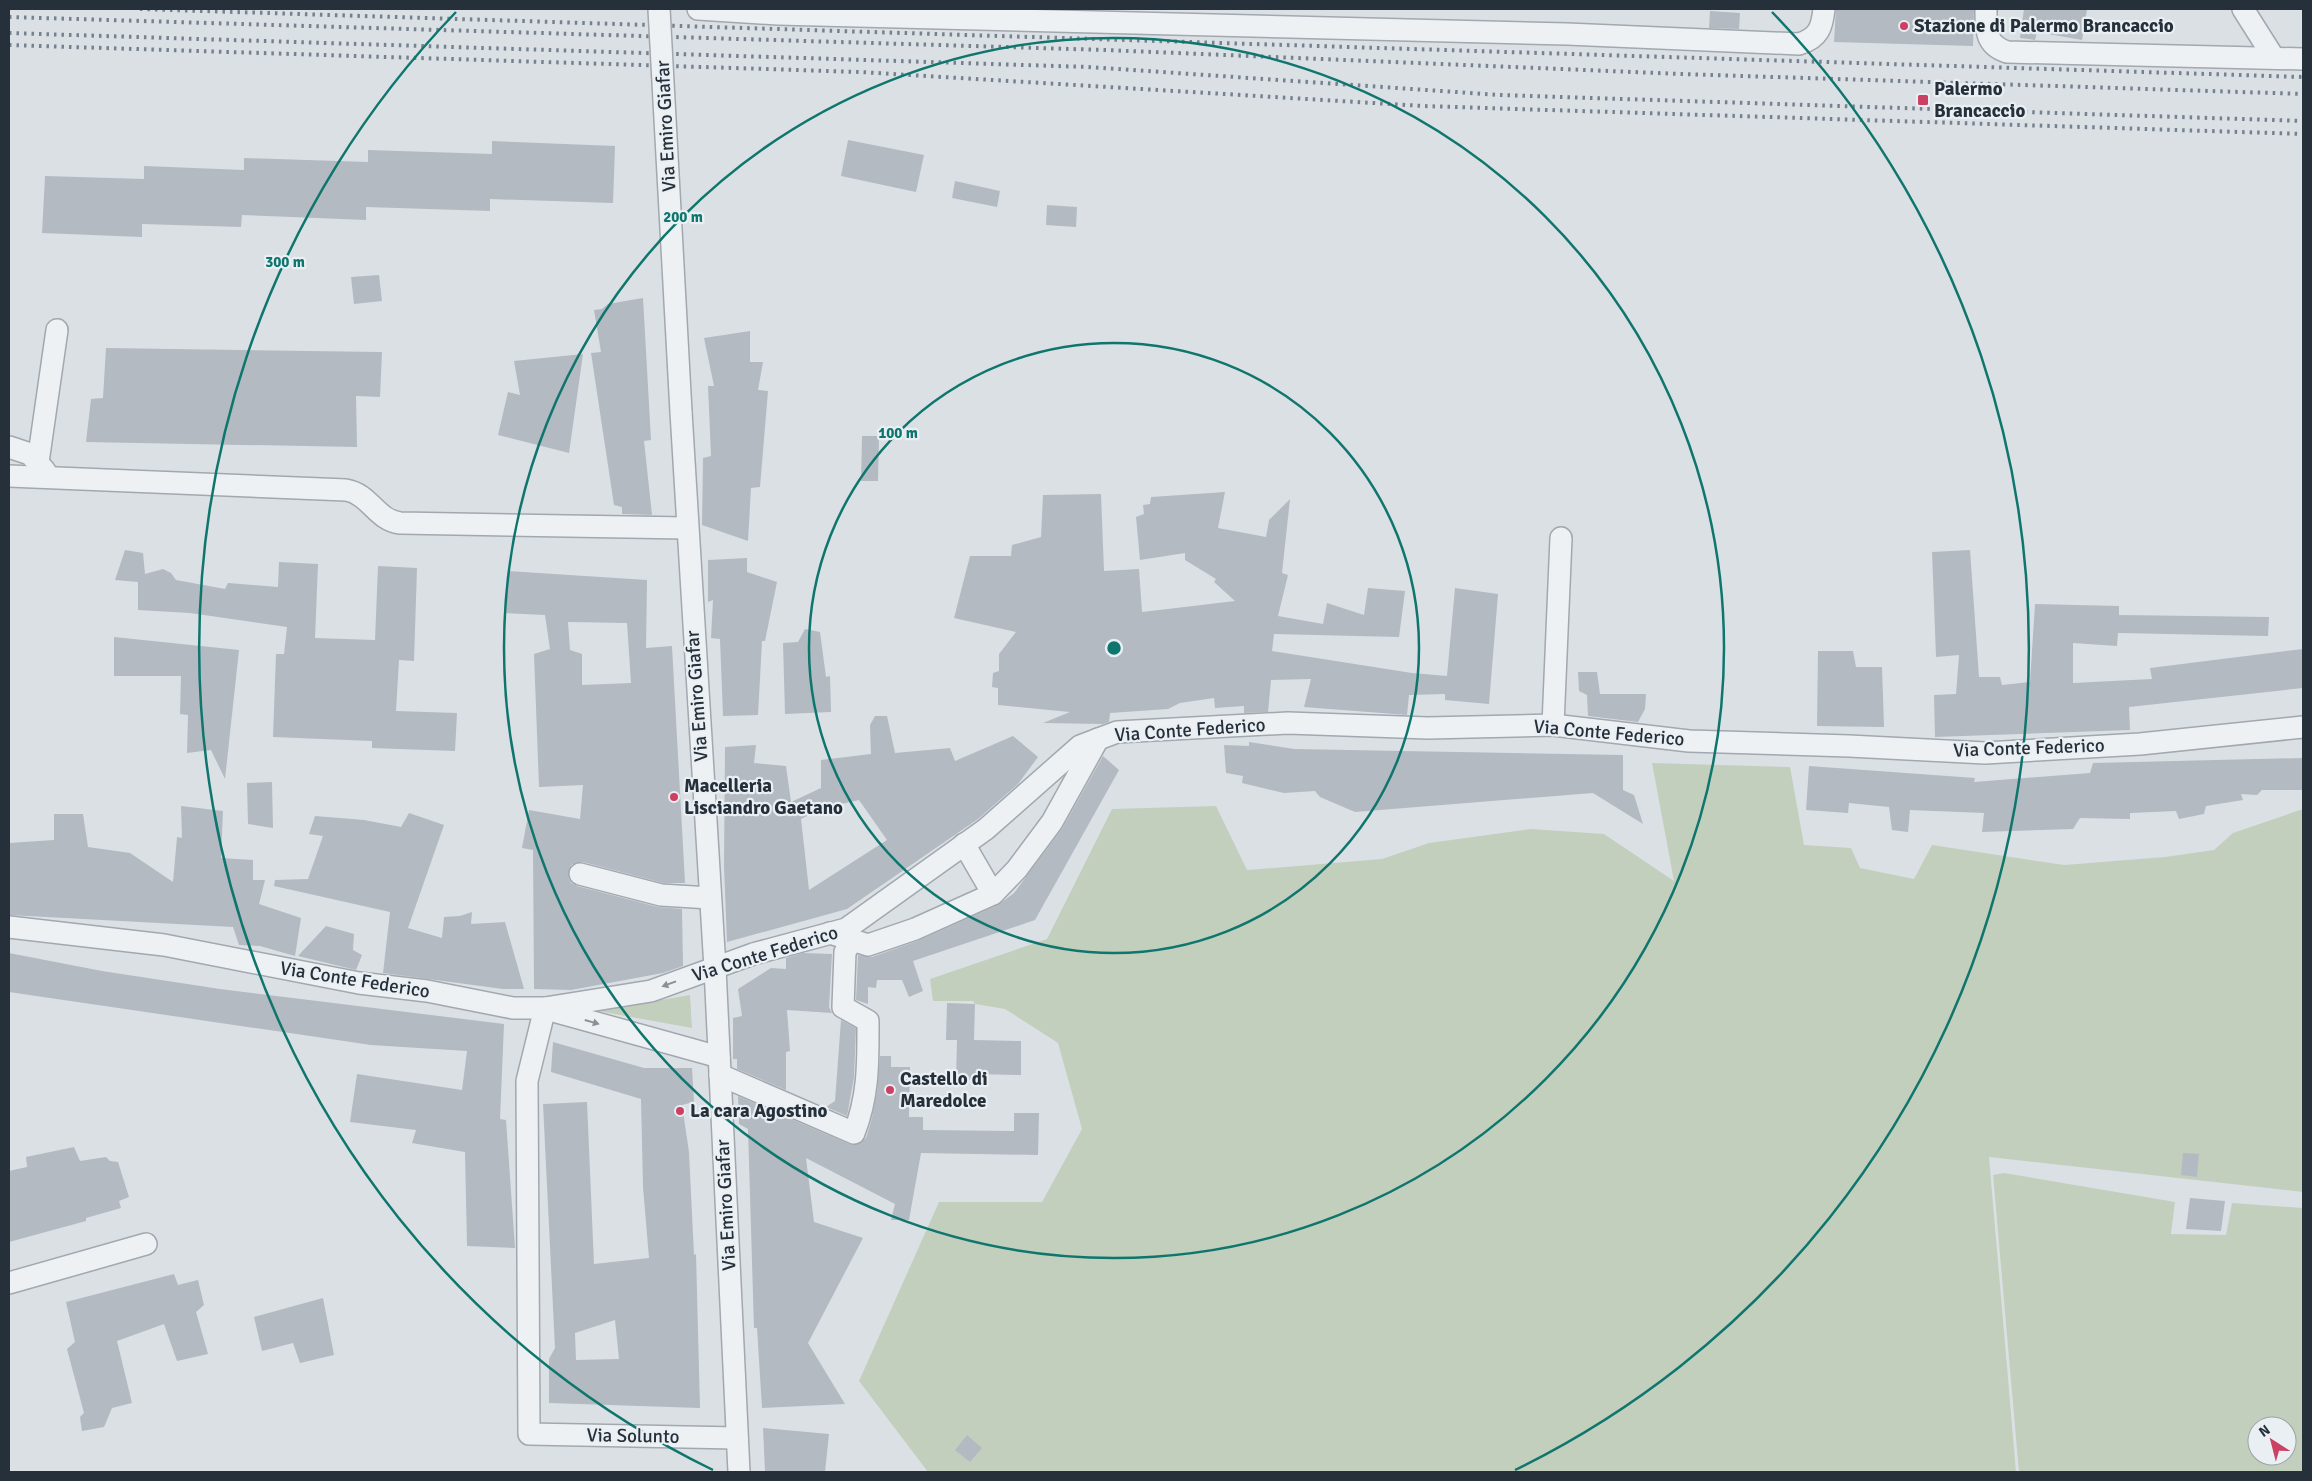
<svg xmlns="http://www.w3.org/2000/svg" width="2312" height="1481" viewBox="0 0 2312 1481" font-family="Signika,sans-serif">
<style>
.green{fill:#c3cfbd;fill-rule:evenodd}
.building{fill:#b3bac2;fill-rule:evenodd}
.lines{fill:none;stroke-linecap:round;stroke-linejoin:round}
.minor-casing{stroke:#a1a8af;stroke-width:24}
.minor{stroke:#eef1f4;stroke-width:21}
.rail{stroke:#75818f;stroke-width:4;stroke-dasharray:2.5 5;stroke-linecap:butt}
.minor-bridge-casing{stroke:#a1a8af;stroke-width:24;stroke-linecap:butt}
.minor-bridge{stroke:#eef1f4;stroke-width:21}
.oneway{fill:#8a9098}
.ring{fill:none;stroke:#0f766e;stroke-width:2.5}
.poi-dot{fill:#cb4063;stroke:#eaeff3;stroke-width:2}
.labels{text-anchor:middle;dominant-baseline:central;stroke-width:4.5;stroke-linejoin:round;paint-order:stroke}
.poi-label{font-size:19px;font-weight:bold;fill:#26303b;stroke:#eaeff3;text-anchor:start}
.street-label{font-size:19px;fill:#26303b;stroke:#eaeff3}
.centre{fill:#0f766e;stroke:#eaeff3;stroke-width:2.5}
.ring-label{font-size:15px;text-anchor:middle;font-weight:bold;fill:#0f766e;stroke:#eaeff3;stroke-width:4.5;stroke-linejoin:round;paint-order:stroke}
</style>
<rect width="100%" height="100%" fill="#dbe0e5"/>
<g class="green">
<polygon points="1652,763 1790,767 1804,845 1851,848 1860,868 1914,879 1932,845 2064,865 2165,857 2214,850 2233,833 2303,809 2303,1192 1989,1157 2016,1472 928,1472 859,1381 939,1202 1042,1202 1082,1129 1058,1043 1005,1009 975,1004 973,1001 933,1001 930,979 1047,939 1112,809 1216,806 1247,870 1382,859 1429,843 1531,829 1604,834 1674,881"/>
<polygon points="690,995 692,1028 598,1011"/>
<path d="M2004 1173 2175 1202 2171 1234 2226 1235 2232 1203 2303 1208V1472H2019L1993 1175ZM2257 1426H2287V1456H2257Z"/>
</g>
<g class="building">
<polygon points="1836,9 1974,9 1973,46 1834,42"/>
<polygon points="2024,9 2087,9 2082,40 2037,32 2035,40 2020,38"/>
<polygon points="1710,11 1740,13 1739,29 1709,28"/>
<polygon points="848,140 924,155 916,192 841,176"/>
<polygon points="492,141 615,146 613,203 490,199 490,211 366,207 366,220 242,215 241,227 142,224 142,237 42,233 45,176 144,179 144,166 244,170 244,158 368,162 368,150 492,154"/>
<polygon points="955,181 1000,191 997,207 952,198"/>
<polygon points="1047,205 1077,207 1076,227 1046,225"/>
<polygon points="379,275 382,301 354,304 351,277"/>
<polygon points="643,298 651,440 644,441 652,515 622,514 622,507 614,505 591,353 601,352 594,310 602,309 608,304"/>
<polygon points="750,331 750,362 763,362 758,390 768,391 760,487 751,488 748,541 702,525 703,458 711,456 708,386 714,386 704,338"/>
<polygon points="106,348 382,352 380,397 356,396 357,447 86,442 91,399 103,398"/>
<polygon points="583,354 569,453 498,435 508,392 520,395 514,361"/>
<polygon points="862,436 879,436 878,481 861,481"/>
<polygon points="1225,492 1218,528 1266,537 1269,520 1290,499 1282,573 1288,575 1278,616 1323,624 1327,603 1364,615 1368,588 1405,591 1399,637 1274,634 1272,651 1412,673 1447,676 1455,588 1498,594 1489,704 1445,700 1445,694 1409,695 1407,715 1304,707 1311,679 1271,680 1268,712 1244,713 1244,706 1215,708 1214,698 1180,703 1168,709 1110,713 1109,722 1103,724 1043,723 1070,712 998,705 998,688 992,687 993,673 999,671 999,654 1016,632 954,618 970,556 1011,556 1012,545 1041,537 1043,495 1101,494 1104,571 1139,569 1142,612 1235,601 1214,582 1216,579 1185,560 1185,553 1140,560 1136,517 1144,514 1143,505 1150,504 1151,497"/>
<polygon points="125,550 143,553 145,574 163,569 171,573 176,580 225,589 228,583 278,587 279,562 318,564 315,638 375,640 378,566 417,568 414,661 399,660 396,711 457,713 455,751 372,748 372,741 273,737 276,654 284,654 287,627 190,613 138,610 138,582 115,580"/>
<polygon points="1970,550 1979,677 2000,677 2002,685 2030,682 2035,604 2119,606 2119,615 2269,617 2268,636 2118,633 2117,646 2073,643 2073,683 2152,679 2150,668 2303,649 2303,688 2129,707 2130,730 1935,737 1934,695 1956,694 1959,655 1936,657 1932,552"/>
<polygon points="747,558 747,572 777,582 765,641 762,641 758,715 723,716 720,639 711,638 713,600 708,602 708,560"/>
<path d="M508 571 647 580 646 648 672 646 685 883H663L583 862 571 865 568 877 571 883 577 886 658 907 682 909 683 966 663 973 571 990 534 989 533 850 522 848 529 810 580 819 583 785 539 787 534 654 550 649 545 615 504 613ZM568 622 627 623 631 683 582 685V654L570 650Z"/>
<polygon points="805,629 820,632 826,677 830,676 831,712 785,714 783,643 798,642"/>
<polygon points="114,637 239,650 225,779 211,750 187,753 188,715 180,714 181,676 114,676"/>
<polygon points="1818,651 1853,651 1856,667 1882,667 1884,727 1817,726"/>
<polygon points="1578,672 1597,672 1600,694 1646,694 1645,709 1638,722 1588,716 1587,695 1579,691"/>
<path d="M875 716H887L895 753 950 748 955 761 1013 736 1038 757 1018 784 978 819 847 909 727 942 724 867 725 747 756 745 754 763 786 766 791 802 821 788V760L871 754 870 725ZM859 800 887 840 809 890 801 819 823 808Z"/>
<polygon points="1249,742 1294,749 1623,755 1623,790 1634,795 1643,824 1593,793 1355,812 1320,797 1315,791 1284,793 1242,783 1243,776 1226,773 1224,745 1249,746"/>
<polygon points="1103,756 1119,770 1035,920 913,961 923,991 909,997 902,980 877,980 876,988 868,987 868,1004 856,1000 858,955 872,957 920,940 998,905 1014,893 1062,829"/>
<polygon points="2303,758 2303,790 2262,790 2257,795 2241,794 2243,800 2206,806 2204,814 2179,819 2176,811 2130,813 2130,819 2080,818 2073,829 1982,832 1984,813 1910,810 1908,832 1892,830 1889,807 1849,803 1848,813 1806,810 1809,766 1975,778 1974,782 2090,773 2093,763"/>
<polygon points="272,782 273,828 248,824 247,783"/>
<polygon points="181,806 223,811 221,858 253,860 253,880 265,880 259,904 301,918 295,956 260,946 239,945 233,927 9,915 9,843 54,840 54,814 83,814 88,847 130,853 173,882 177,837 182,838"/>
<polygon points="409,813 444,825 408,928 442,938 444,917 460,916 472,912 471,924 505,922 524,989 503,989 383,973 390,912 274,886 275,880 308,879 323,836 309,834 315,816 364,820 401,827"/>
<polygon points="326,926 354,934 353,950 362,955 356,970 298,956"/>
<polygon points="9,953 102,971 220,989 504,1024 500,1119 506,1120 515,1248 467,1246 465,1152 412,1143 416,1130 350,1122 357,1074 462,1090 467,1051 371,1045 9,992"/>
<polygon points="803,953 832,954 829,1007 832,1013 787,1010 790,1051 786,1052 786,1090 737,1069 737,1059 733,1059 733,1018 742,1016 738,989 771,968 786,969 786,958"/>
<polygon points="947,1003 975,1004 974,1040 1021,1041 1021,1075 972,1074 972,1080 956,1080 957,1040 946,1040"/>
<polygon points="841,1020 856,1028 854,1077 847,1116 826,1107 835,1101"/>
<path d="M553 1042 644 1068H692L694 1102 682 1105 689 1152 694 1255 696 1254 700 1408 549 1403V1359L555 1348 543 1104 587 1102 594 1264 649 1258 643 1187 641 1099 551 1072ZM615 1320 619 1359 576 1360 575 1333Z"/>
<polygon points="880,1056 891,1056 891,1067 910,1067 909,1117 923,1117 923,1130 1014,1131 1014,1113 1039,1113 1038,1155 921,1153 909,1220 891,1220 895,1204 806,1158 814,1222 863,1238 808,1343 845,1404 762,1408 757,1328 754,1328 748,1129 739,1124 738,1096 849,1144 856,1145 866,1138 871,1122 877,1093"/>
<polygon points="74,1147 80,1161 106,1157 110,1161 118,1162 129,1197 119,1201 121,1208 86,1218 86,1221 9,1242 9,1171 27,1167 26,1157"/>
<polygon points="2183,1153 2199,1154 2197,1177 2181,1175"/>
<polygon points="2190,1198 2225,1201 2221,1231 2186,1229"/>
<polygon points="174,1274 178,1285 198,1280 204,1305 196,1312 208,1354 177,1361 164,1324 117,1341 132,1403 112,1408 104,1427 82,1431 80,1417 84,1413 67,1349 75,1342 66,1302"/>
<polygon points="323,1298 334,1355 300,1363 293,1343 262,1351 254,1317"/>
<polygon points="763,1428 829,1434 825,1472 765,1472"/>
<polygon points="967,1435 982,1448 970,1462 955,1450"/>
</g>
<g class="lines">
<g class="minor-casing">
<g id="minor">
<path d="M698 9 778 14 1567 34 1799 44C1819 38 1822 27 1824 9"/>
<path d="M1986 9C1986 29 1985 45 2007 52L2303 59"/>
<polyline points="2243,9 2274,58"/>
<polyline points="681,412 715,968 739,1472"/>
<polyline points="9,447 30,454 45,471"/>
<polyline points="38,462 57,330"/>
<path d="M9 476 346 490C370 494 376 520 400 523L686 528"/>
<polyline points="1553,725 1561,538"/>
<polyline points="964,844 993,894"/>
<polyline points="580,874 661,895 710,898"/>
<polyline points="9,927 164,945 359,983 427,991 513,1008 545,1008 651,991 753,954 846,929 986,829 1080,746 1117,732 1288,723 1428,728 1553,725 1689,741 1849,746 1985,753 2140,744 2303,727"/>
<polyline points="830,933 868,945 915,929 993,894 1017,869 1052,822 1098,739"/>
<polyline points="545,1008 527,1081 529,1434 737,1438"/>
<polyline points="553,1011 719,1057"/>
<path d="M720 1075 854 1133C869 1095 868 1061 868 1021L843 1007 845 952 852 940"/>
<polyline points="9,1283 146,1244"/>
</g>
</g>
<use href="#minor" class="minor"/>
<g class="rail">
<polyline points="140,9 2303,77"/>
<polyline points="9,17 1105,50 1681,74 2303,94"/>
<polyline points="9,33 1088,67 1500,95 2303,121"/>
<polyline points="9,45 860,72 1423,106 2303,134"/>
</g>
<g class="minor-bridge-casing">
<polyline id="minor-bridge" points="659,9 681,412"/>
</g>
<use href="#minor-bridge" class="minor-bridge"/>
</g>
<defs><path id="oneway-solid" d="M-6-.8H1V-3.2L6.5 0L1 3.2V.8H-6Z" transform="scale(1.25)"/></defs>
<g class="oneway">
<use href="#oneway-solid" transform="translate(669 984) rotate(160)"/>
<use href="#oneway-solid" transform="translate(592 1022) rotate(16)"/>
</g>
<g class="ring">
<circle cx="1114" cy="648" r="305"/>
<circle cx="1114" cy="648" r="610"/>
<path d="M713 1470A915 915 0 0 1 456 12M1772 12A915 915 0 0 1 1515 1470"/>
</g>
<g class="poi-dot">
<circle cx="1904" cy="26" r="5"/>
<rect x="1917" y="94" width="12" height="12" rx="2.5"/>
<circle cx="674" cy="797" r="5"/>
<circle cx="890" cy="1090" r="5"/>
<circle cx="680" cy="1111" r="5"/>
</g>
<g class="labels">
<g class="poi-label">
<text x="1914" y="26">Stazione di Palermo Brancaccio</text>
<text x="1934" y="89">Palermo<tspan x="1934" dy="22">Brancaccio</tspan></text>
<text x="684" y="786">Macelleria<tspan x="684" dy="22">Lisciandro Gaetano</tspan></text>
<text x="900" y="1079">Castello di<tspan x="900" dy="22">Maredolce</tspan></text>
<text x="690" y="1111">La cara Agostino</text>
</g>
<g class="street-label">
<text transform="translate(666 126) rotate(-93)">Via Emiro Giafar</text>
<text transform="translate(697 696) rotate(-94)">Via Emiro Giafar</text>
<text transform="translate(1190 730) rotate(-4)">Via Conte Federico</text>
<text transform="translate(1609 733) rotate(5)">Via Conte Federico</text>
<text transform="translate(2029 748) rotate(-2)">Via Conte Federico</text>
<text transform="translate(765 954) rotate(-17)">Via Conte Federico</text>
<text transform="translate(355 980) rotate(9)">Via Conte Federico</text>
<text transform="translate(726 1205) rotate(-93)">Via Emiro Giafar</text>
<text transform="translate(633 1436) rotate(1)">Via Solunto</text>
</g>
</g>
<circle cx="1114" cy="648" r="8" class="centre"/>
<g class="ring-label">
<text x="683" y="222">200 m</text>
<text x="285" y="267">300 m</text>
<text x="898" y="438">100 m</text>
</g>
<rect width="2312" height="1481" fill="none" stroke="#26303b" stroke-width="20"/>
<g transform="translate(2272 1441) rotate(324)"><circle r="24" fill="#eaeff3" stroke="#9ca3a9"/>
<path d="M0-4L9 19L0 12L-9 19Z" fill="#cb4063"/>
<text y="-8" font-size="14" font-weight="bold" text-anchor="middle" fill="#26303b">N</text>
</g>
</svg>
